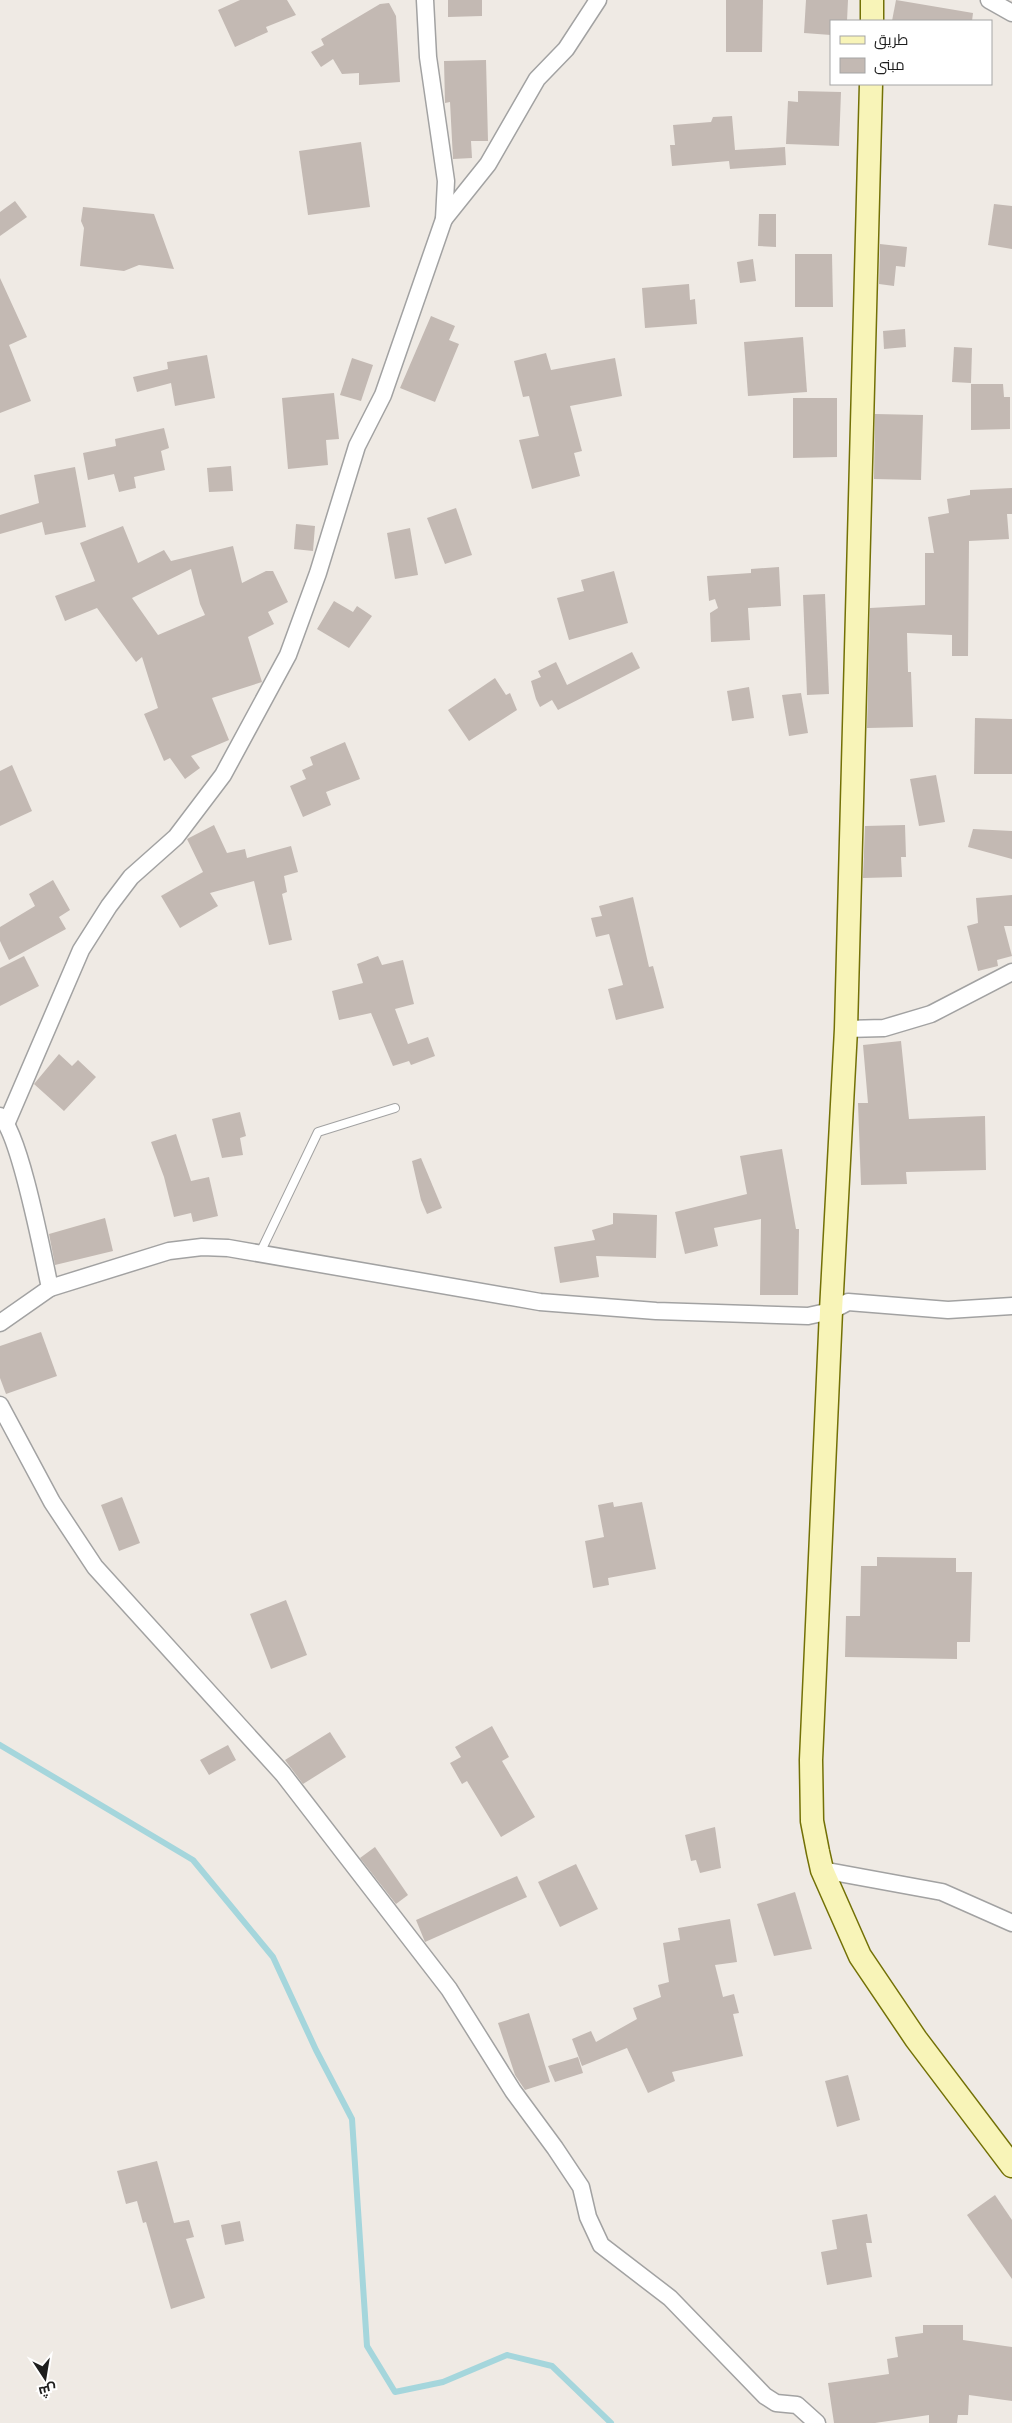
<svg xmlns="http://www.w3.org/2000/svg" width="1012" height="2423" viewBox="0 0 1012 2423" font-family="Cabin,Cairo,sans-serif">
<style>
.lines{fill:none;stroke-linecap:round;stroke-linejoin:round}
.stream{stroke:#a5d6dc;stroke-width:6}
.building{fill:#c3b9b3;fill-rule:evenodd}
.service-casing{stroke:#a2a2a2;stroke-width:10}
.minor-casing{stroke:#a2a2a2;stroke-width:19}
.secondary-casing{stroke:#737106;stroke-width:25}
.service{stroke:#fff;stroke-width:8}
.minor{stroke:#fff;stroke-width:16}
.secondary{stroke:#f8f4b8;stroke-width:22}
</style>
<rect width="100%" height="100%" fill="#efeae4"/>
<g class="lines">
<polyline class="stream" points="0,1745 193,1860 273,1957 316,2050 352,2119 367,2346 395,2392 443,2382 507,2355 552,2366 611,2423"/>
</g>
<g class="building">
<polygon points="240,0 287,0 296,15 266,27 268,32 235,47 218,10"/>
<polygon points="448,0 482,0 482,16 448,17"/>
<polygon points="726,0 763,0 762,52 726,52"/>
<polygon points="806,0 848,0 847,21 831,21 831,35 804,33"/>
<polygon points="896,0 973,13 972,21 892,21"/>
<polygon points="389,3 396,16 400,82 359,85 359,73 342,74 333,59 321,67 311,52 324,45 321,39 380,4"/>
<polygon points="486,60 488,141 471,141 472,158 453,159 450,102 445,103 444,61"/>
<polygon points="798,91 841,92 839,146 786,144 788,101 798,102"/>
<polygon points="732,116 735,150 785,147 786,165 730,169 729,161 672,166 670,145 675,145 673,125 711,122 713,117"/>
<polygon points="361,142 370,207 308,215 299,151"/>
<polygon points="15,201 27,217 0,236 0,212"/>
<polygon points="994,204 1012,206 1012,249 988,245"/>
<polygon points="83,207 154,214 174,269 139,265 124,271 80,266 84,228 81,221"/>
<polygon points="759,214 776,214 776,247 758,246"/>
<polygon points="880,244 907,247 905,267 896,266 894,286 879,284"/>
<polygon points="795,254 832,254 833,307 795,307"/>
<polygon points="753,259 756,281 740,283 737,262"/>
<polygon points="0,278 27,337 9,345 31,401 0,413"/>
<polygon points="689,284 690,300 695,299 697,324 645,328 642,288"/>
<polygon points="431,316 455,326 449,340 459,344 435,402 400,388"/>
<polygon points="905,329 906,347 884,349 883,331"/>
<polygon points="803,337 807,392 748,396 744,342"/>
<polygon points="954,347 972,348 971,383 952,382"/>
<polygon points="546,353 551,370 615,358 622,396 570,406 582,451 574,453 580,476 532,489 519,440 539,436 529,396 523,397 514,361"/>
<polygon points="207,355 215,398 175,406 171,383 137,392 133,377 168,369 167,362"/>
<polygon points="352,358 373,365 361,401 340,395"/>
<polygon points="971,384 1003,384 1004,397 1010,397 1010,429 971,430"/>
<polygon points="334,393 339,439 326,440 328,465 288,469 282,398"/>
<polygon points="793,398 837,398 837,457 793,458"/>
<polygon points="875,414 923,415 921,480 874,479"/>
<polygon points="164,428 169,448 161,451 165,470 134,477 136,488 119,492 114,474 88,480 83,453 116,446 115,439"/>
<polygon points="231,466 233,491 209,492 207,468"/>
<polygon points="75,467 86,527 45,535 42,522 0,534 0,515 39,503 34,475"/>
<polygon points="1012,488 1012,514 1007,514 1009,539 969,541 968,656 952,656 952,635 907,633 908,672 911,672 913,727 867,728 870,608 925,605 925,553 934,553 928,517 949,513 947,499 970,495 970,490"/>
<polygon points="456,508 472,555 445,564 427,518"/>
<polygon points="296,524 315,526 313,551 294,549"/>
<path d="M123 526 138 563 164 550 171 561 233 546 242 583 266 571H273L288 602 268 612 274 624 248 637 262 682 212 698 229 740 191 756 200 768 185 779 170 758 164 761 144 714 158 708 142 657 136 662 97 608 65 621 55 596 95 581 80 543ZM191 569 200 604 205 615 158 635 132 598Z"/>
<polygon points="410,528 418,575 395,579 387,533"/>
<polygon points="779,567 781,606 748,608 750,640 711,642 710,613 718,608 715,599 709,601 707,576 751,573 751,569"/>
<polygon points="614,571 628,623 569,640 557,598 584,591 581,580"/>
<polygon points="825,594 829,694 807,695 803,595"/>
<polygon points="334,601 353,612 357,606 372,616 349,648 317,629"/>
<polygon points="632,652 640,668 558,710 552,700 540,707 536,699 531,681 541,677 538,671 556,662 567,685"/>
<polygon points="495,678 506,695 510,693 517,710 469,741 448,710"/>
<polygon points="749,687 754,718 732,721 727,691"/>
<polygon points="801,693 808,733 789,736 782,695"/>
<polygon points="975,718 1012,719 1012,774 974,774"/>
<polygon points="345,742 360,779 326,792 331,805 303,817 290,786 306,779 302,770 313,765 310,757"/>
<polygon points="12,765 32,811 0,826 0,771"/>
<polygon points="936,775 945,822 919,826 910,779"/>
<polygon points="214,825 227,853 245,849 247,858 291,846 298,872 284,876 287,892 282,894 292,940 269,945 254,881 210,893 218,906 180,928 161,896 203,872 187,839"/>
<polygon points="905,825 906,857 901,857 902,877 863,878 865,826"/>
<polygon points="973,829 1012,831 1012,859 968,847"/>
<polygon points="53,880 70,910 59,917 66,929 9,960 0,941 0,927 35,906 29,894"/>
<polygon points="1012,895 1012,926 1004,926 1012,956 997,960 998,966 978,971 967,926 978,923 976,898"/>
<polygon points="633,897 649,967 653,966 664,1008 616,1020 608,989 623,985 609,934 596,937 591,918 602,916 599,906"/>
<polygon points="24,956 39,986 0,1006 0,968"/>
<polygon points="378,956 382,965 403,960 414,1004 395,1009 408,1044 428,1037 435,1056 411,1065 409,1061 393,1066 371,1013 339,1020 332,991 363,983 357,964"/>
<polygon points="901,1041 909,1119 985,1116 986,1170 906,1172 907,1184 861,1185 858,1103 868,1103 863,1045"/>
<polygon points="59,1054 72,1066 78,1060 96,1077 64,1111 34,1084"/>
<polygon points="240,1112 246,1136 240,1138 243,1155 222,1158 212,1119"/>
<polygon points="176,1134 191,1181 209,1177 218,1216 193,1222 191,1213 174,1217 164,1177 151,1142"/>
<polygon points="782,1149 796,1229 799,1229 798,1295 760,1295 761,1219 714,1228 718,1246 685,1254 675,1212 747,1194 740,1156"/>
<polygon points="421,1158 442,1208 427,1214 421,1200 412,1161"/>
<polygon points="613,1213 657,1215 656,1258 596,1256 599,1277 560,1283 554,1247 595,1240 592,1230 613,1224"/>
<polygon points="105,1218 113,1251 55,1265 49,1234"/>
<polygon points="41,1332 57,1376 6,1394 0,1378 0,1346"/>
<polygon points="122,1497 140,1543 119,1551 101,1505"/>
<polygon points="613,1502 614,1507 642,1502 656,1569 608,1578 609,1585 593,1588 585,1541 604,1537 598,1505"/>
<polygon points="877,1557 956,1558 956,1572 972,1572 970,1642 957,1642 957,1659 845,1657 846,1616 860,1616 861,1566 877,1566"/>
<polygon points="286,1600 307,1655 271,1669 250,1614"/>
<polygon points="492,1726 509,1757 502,1761 535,1817 501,1837 467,1781 462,1784 450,1763 461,1757 455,1747"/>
<polygon points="330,1732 346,1757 303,1784 285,1760"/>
<polygon points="228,1745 236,1760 209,1775 200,1760"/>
<polygon points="715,1827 721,1868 700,1873 696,1860 691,1861 685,1835"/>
<polygon points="375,1847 408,1895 396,1904 360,1858"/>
<polygon points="576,1864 598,1909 560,1927 538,1882"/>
<polygon points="517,1876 527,1897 425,1942 416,1920"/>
<polygon points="795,1892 812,1949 774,1956 757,1904"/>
<polygon points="730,1919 737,1962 715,1965 723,1997 734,1994 739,2013 733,2014 743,2056 672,2072 675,2081 648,2093 627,2048 582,2066 572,2039 591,2031 596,2042 637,2019 633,2008 661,1997 658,1985 669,1982 663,1943 680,1940 678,1928"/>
<polygon points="529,2013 550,2082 525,2090 515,2075 498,2023"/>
<polygon points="578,2057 583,2073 555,2082 548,2066"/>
<polygon points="848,2075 860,2120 837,2127 825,2081"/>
<polygon points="157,2161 174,2223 189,2220 194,2237 186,2239 205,2298 171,2309 146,2222 143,2223 137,2201 126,2204 117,2171"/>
<polygon points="995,2195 1012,2220 1012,2279 967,2215"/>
<polygon points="867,2214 872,2243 866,2243 872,2277 827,2285 821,2252 837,2249 832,2220"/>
<polygon points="240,2221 244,2241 225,2245 221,2225"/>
<polygon points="923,2325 963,2325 963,2340 1012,2347 1012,2401 969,2395 968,2415 958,2415 957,2423 929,2423 929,2415 875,2423 834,2423 828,2383 889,2374 887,2359 898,2357 895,2337 923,2333"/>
</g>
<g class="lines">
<g class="service-casing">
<polyline id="service" points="260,1253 318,1132 395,1108"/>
</g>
<g class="minor-casing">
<g id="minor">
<polyline points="989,0 1012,13"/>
<polyline points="444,219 488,164 537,79 566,49 598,0"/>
<polyline points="846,1029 884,1028 931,1014 1012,972"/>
<path d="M0 1116C20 1133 43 1256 50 1288L0 1323"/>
<polyline points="7,1122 81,950 109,906 131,877 176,837 223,775 288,655 318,573 357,446 383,395 444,219 446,181 428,57 425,0"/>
<polyline points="50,1288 169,1251 202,1247 228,1248 540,1302 656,1311 808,1316 831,1311 848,1302 948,1310 1012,1306"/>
<polyline points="0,1405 52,1502 95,1567 283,1774 449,1989 513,2091 555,2148 581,2187 588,2217 601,2245 670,2298 765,2396 776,2403 797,2405 817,2423"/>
<polyline points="822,1870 942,1892 1012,1923"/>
</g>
</g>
<g class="secondary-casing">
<g id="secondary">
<polyline points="872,21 872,0"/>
<polyline points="871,84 846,1029 831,1311 811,1760 812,1821 818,1852 822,1870 860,1956 916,2039 1012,2166"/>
</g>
</g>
<use href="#service" class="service"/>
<use href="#minor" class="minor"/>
<use href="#secondary" class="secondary"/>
</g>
<rect x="830" y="20" width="162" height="65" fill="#ffffff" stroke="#a5a5a5"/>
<rect x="840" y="36" width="25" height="8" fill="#f8f4b8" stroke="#a5a5a5"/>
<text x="874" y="45" font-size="15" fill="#1e1e1e">طريق</text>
<rect x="840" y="58" width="25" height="15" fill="#c3b9b3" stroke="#a5a5a5"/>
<text x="874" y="70" font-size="15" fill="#1e1e1e">مبنى</text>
<g transform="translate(45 2378) rotate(168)" stroke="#ffffff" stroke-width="4" paint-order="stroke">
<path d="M0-4L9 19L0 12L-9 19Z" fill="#1e1e1e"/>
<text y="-8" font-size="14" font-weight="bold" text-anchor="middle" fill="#1e1e1e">ش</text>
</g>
</svg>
